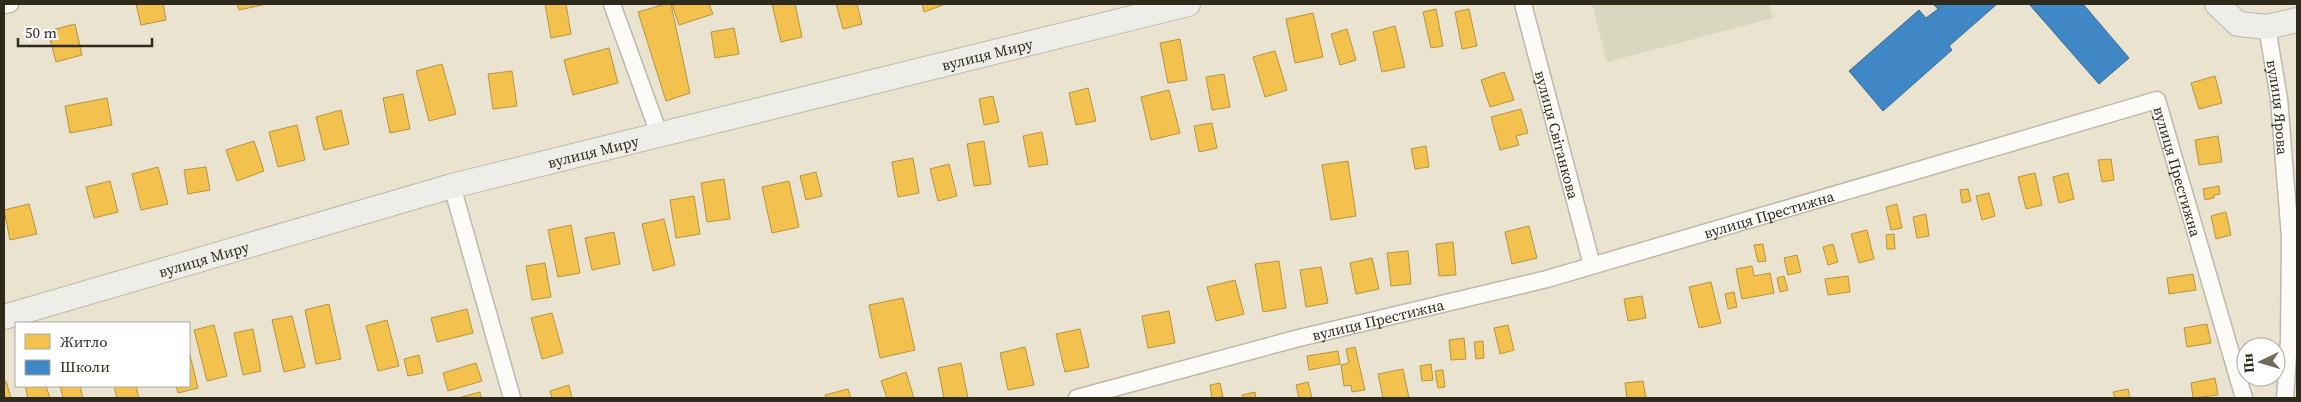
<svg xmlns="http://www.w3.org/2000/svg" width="2301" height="402" viewBox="0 0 2301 402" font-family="'Source Serif 4',serif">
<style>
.green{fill:#d9d7c0}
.homes{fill:#f2c14e;stroke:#b7943f}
.schools{fill:#3f88c5;stroke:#3a6c92}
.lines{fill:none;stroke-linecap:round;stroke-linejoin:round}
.street-casing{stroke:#bdb8a9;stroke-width:19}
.secondary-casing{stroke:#bdb8a9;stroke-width:26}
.street{stroke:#fcfbf8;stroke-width:16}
.secondary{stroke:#efede8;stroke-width:24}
.labels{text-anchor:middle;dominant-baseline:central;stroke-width:5;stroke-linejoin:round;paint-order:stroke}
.street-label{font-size:15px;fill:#2e2a1c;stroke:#fff}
</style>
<rect width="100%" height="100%" fill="#eae3d0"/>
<polygon class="green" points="1592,4 1769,4 1773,18 1607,62"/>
<g class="homes">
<polygon points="136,4 163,4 166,20 141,25"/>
<polygon points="237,4 267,4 239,10"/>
<polygon points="545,4 566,4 571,34 551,38"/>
<polygon points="665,4 671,4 690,93 666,101 638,12"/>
<polygon points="672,4 709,4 713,14 679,25"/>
<polygon points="772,4 795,4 802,37 781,42"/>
<polygon points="836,4 857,4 862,24 843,29"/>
<polygon points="922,4 943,4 943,5 924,12"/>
<polygon points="1436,9 1443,46 1431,48 1423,12"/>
<polygon points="1469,9 1477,46 1462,49 1455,12"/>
<polygon points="1313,13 1323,57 1295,63 1286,19"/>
<polygon points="75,24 82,55 56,62 48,31"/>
<polygon points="1395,26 1405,67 1382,72 1373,32"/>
<polygon points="734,28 739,54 715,58 711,32"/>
<polygon points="1347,29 1356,60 1340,65 1331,34"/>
<polygon points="1180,39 1187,80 1168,83 1160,43"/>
<polygon points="609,48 618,83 573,95 564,60"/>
<polygon points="1275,51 1287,90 1265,97 1253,57"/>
<polygon points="442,64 456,114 429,121 416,71"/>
<polygon points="512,71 517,106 493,109 488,74"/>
<polygon points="1504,72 1514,100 1490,107 1481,80"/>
<polygon points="1224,74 1230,107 1212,110 1206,77"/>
<polygon points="2215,76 2222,103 2199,109 2191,83"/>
<polygon points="1088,88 1096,121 1076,125 1069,93"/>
<polygon points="1169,90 1180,133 1151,140 1141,97"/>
<polygon points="403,94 410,129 390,133 383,98"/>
<polygon points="993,96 999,122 984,125 979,99"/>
<polygon points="107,98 112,125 70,133 65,106"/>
<polygon points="1521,109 1528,133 1516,136 1519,145 1500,150 1491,117"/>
<polygon points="341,110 349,144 324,150 316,117"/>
<polygon points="1212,123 1217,148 1199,152 1194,126"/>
<polygon points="297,125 305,160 278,167 269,132"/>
<polygon points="1042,132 1048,164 1029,167 1023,136"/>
<polygon points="2218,136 2222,162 2199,165 2195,140"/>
<polygon points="254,141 264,171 237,181 226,150"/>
<polygon points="984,141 991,184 974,186 967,144"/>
<polygon points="1426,146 1429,167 1415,169 1411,149"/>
<polygon points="913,158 919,193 898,197 892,162"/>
<polygon points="2111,159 2114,180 2102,182 2098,160"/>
<polygon points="1348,161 1356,216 1331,220 1322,165"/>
<polygon points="949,164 957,196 938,201 930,169"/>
<polygon points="158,167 168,204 141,210 132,174"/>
<polygon points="206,167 210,190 188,194 184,170"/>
<polygon points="816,172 822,196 806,200 800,176"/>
<polygon points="2035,173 2042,205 2026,209 2018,177"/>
<polygon points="2068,173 2074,199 2059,203 2053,177"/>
<polygon points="724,179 730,219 707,222 701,183"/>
<polygon points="110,181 118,212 94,218 86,187"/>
<polygon points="789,181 799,227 772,233 762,187"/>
<polygon points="2219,186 2220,194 2214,195 2214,198 2205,200 2203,189"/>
<polygon points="1968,189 1971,201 1962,203 1960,190"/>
<polygon points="1989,193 1995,216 1982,220 1976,196"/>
<polygon points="694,196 700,234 676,238 670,200"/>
<polygon points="29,204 37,234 10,240 4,210"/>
<polygon points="1897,204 1902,228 1891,230 1886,207"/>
<polygon points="2226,212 2231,235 2216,239 2211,216"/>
<polygon points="1926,214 1929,236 1917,238 1913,217"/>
<polygon points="664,219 675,265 653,271 642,224"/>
<polygon points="571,225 580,273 558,277 548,230"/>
<polygon points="1529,226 1537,258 1512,264 1505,232"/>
<polygon points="1867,230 1874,259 1859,263 1851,234"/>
<polygon points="614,232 620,264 592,270 585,238"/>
<polygon points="1894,234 1895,249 1887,249 1886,235"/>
<polygon points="1453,242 1456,275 1439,276 1436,244"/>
<polygon points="1763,244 1766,261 1758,262 1754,245"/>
<polygon points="1833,244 1838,262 1828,265 1823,247"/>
<polygon points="1408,251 1411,284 1391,286 1387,253"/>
<polygon points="1797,255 1801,272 1788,275 1784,258"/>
<polygon points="1372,258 1379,289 1356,294 1350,263"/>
<polygon points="1279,261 1286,308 1263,312 1255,264"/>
<polygon points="545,263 551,297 532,300 526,266"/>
<polygon points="1752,266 1754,276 1770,273 1774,293 1742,299 1736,269"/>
<polygon points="1321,267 1328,303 1306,307 1300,270"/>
<polygon points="2193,274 2196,290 2169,294 2167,278"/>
<polygon points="1784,276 1788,290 1780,292 1777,278"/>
<polygon points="1848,276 1850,292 1828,295 1825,279"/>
<polygon points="1235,280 1244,314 1216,321 1207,287"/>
<polygon points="1711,282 1721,323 1699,328 1689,287"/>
<polygon points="1734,292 1737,307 1728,309 1725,294"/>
<polygon points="1642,296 1646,318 1628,321 1624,299"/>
<polygon points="903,298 915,350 880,358 869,305"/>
<polygon points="329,304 341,359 316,364 305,310"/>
<polygon points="467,309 473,333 437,342 431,318"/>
<polygon points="1169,311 1175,343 1148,348 1142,316"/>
<polygon points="552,313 563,353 542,359 531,318"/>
<polygon points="292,316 305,367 284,372 272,320"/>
<polygon points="387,320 399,366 378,371 366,326"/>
<polygon points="2207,324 2211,343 2187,347 2184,328"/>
<polygon points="214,325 227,376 207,381 194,330"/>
<polygon points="1508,325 1514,350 1500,354 1494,328"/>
<polygon points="253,329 261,371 243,375 234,333"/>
<polygon points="1080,329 1089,367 1065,372 1056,334"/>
<polygon points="1464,338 1466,359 1451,360 1449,340"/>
<polygon points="1483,341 1484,358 1476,359 1474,342"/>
<polygon points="1025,347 1034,385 1008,390 1000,353"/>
<polygon points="1355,347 1365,390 1352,392 1351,385 1344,386 1341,365 1349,363 1346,349"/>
<polygon points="189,351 198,388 178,393 176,386 189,386"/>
<polygon points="1338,351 1340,364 1309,370 1307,356"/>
<polygon points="419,355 423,373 408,376 404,359"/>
<polygon points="476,363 482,381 448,391 443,373"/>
<polygon points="961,363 968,398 944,398 938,368"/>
<polygon points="1431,364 1433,380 1422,381 1420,366"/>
<polygon points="1403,369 1409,398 1383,398 1378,374"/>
<polygon points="1443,370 1445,387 1438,388 1435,371"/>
<polygon points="906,372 914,398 887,398 881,381"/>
<polygon points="2215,378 2218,395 2193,398 2191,383"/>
<polygon points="6,381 11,398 4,398 4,382"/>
<polygon points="1643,381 1646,398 1627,398 1625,383"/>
<polygon points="1308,382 1312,398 1299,398 1296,385"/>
<polygon points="1220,383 1223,397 1212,398 1210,385"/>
<polygon points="569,385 572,398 552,398 550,391"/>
<polygon points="25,386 46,386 50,398 28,398"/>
<polygon points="60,386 80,386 83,398 63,398"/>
<polygon points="114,386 136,386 139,398 117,398"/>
<polygon points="848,389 851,398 826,398 825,395"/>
<polygon points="2128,389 2130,398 2115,398 2113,392"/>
<polygon points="480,392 481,398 458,398"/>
<polygon points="1255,392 1256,398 1243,398 1242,395"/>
</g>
<g class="schools">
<polygon points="1933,4 1997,4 1949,46 1952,50 1883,111 1849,71 1919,10 1926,18 1938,9"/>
<polygon points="2029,4 2083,4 2129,58 2099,84"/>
</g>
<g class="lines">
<g class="street-casing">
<g id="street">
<polyline points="612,4 659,134"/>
<path id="s1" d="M1523 4 1592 265"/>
<polyline points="4,5 10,4"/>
<path id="s2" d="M2267 27 2279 99 2290 237 2289 340 2285 398"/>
<polyline points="452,186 512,398"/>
<path id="s3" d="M1077 398 1295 339 1547 279 2157 100 2244 398"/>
</g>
</g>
<g class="secondary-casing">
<g id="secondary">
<polyline points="2217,4 2238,24 2267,27 2297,20"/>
<path id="s4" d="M4 317 452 186 1188 4"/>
</g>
</g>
<use href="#street" class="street"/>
<use href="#secondary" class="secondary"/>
</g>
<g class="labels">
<g class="street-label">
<text stroke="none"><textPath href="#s4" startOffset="1018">вулиця Миру</textPath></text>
<text stroke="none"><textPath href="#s2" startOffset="81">вулиця Ярова</textPath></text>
<text stroke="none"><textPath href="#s1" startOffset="135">вулиця Світанкова</textPath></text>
<text stroke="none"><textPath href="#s4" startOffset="612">вулиця Миру</textPath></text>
<text stroke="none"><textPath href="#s3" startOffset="1195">вулиця Престижна</textPath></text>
<text stroke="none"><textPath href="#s3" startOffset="716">вулиця Престижна</textPath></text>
<text stroke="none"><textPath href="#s4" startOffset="208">вулиця Миру</textPath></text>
<text stroke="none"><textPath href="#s3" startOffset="311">вулиця Престижна</textPath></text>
</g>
</g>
<rect width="2301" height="402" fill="none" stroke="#2e2a1c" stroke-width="10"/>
<rect x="15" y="322" width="175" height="65" fill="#ffffff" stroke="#abaaa4"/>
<rect x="25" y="334" width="25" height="15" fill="#f2c14e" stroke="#abaaa4"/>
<text x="60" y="347" font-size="15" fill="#2e2a1c">Житло</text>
<rect x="25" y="360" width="25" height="15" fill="#3f88c5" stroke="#abaaa4"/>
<text x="60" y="372" font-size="15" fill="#2e2a1c">Школи</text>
<g transform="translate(2261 362) rotate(265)"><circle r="24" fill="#ffffff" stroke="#abaaa4"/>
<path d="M0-4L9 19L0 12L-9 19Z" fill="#706b5b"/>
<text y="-8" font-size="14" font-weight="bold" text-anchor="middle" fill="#2e2a1c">Пн</text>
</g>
<path d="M18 38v8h134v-8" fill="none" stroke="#2e2a1c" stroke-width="2.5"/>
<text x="25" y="38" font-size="15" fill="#2e2a1c" stroke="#ffffff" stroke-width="4" paint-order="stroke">50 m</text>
</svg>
